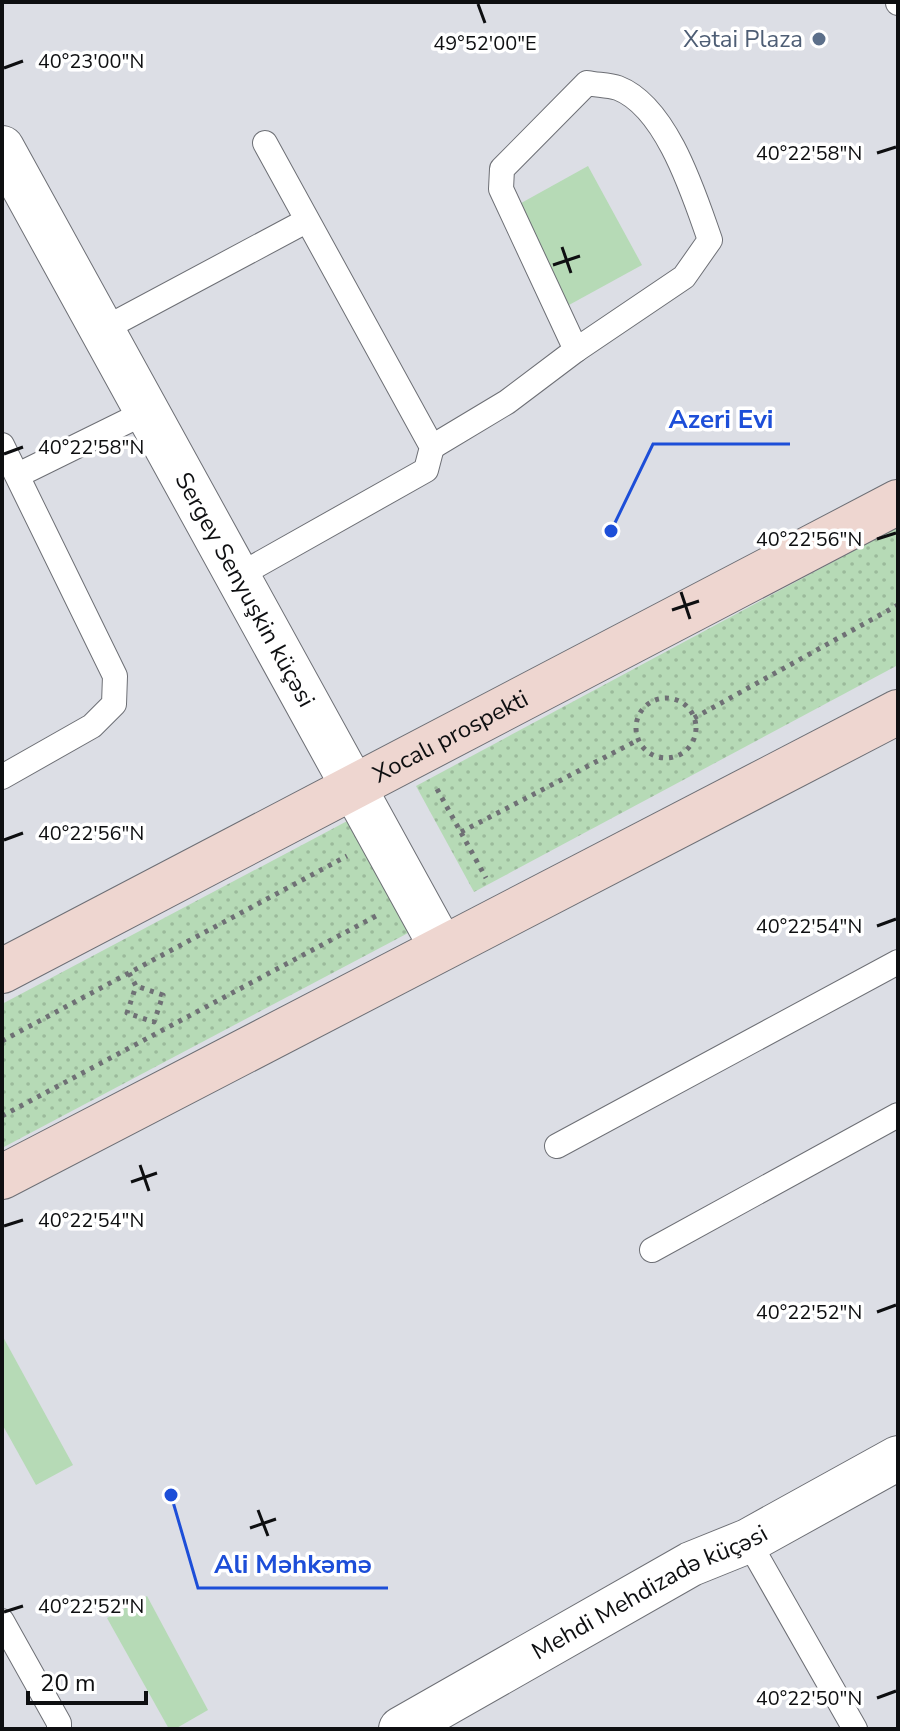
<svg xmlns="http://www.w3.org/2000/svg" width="900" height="1731" viewBox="0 0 900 1731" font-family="'Nunito Sans',sans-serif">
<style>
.grass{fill:#b6dab6}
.park{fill:url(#park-dots)}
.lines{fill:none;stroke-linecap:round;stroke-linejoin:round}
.service-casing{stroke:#6d6f75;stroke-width:26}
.minor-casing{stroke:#6d6f75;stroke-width:46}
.tertiary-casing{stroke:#6d6f75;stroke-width:46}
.secondary-casing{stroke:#6d6f75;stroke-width:46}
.path{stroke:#6f7075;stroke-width:5;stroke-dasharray:4 6;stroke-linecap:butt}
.service{stroke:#fff;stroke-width:24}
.minor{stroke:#fff;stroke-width:44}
.tertiary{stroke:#fff;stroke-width:44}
.secondary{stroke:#eed6d0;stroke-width:44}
.ticks{fill:none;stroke:#0e0f11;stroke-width:3}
.service-dot{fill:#5c6f8a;stroke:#fff;stroke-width:3}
.labels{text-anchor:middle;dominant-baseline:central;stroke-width:7;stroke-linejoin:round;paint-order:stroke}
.service-label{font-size:24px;fill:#4e5e75;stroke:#fff;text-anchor:end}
.street-label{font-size:24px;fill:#0e0f11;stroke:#fff}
.ticks-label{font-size:20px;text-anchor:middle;fill:#0e0f11;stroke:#fff;stroke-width:7;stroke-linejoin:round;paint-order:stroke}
.leader{fill:none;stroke:#1d4ed8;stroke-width:3}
.callout-dot{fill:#1d4ed8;stroke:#fff;stroke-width:3}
.callout-label{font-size:26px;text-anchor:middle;font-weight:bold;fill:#1d4ed8;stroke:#fff;stroke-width:7;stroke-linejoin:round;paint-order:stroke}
</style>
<defs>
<pattern id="park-dots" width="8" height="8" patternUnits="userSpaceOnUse" patternTransform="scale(2)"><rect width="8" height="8" fill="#b6dab6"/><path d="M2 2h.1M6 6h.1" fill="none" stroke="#9bba9b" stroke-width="1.8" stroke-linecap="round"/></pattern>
</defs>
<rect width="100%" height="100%" fill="#dcdee5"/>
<g class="grass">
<polygon points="588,166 642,265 569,305 514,207"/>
<polygon points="2,1335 73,1465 36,1485 2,1424"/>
<polygon points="147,1596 208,1710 175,1729 169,1729 107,1618"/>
</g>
<g class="park">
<polygon points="898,527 898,665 474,892 416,786"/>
<polygon points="351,819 410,932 2,1148 2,1004"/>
</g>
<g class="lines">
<g class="service-casing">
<g id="service">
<polyline points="898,2 898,3"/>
<path d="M587 83C597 85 609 85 618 88 667 107 694 195 710 240L684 277 576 350 501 189 502 169Z"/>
<polyline points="102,330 306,221"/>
<polyline points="2,445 115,676 114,704 92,726 2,777"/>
<polyline points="432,447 507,402 576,350"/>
<polyline points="18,475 146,412"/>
<polyline points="236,577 426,470 432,447 265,143"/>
<polyline points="557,1146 898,962"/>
<polyline points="652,1250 898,1115"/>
<polyline points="748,1541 855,1729"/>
<polyline points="2,1621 59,1723 59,1729"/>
</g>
</g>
<g class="minor-casing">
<g id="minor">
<path id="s1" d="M2 148 442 948"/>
</g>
</g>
<g class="tertiary-casing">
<g id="tertiary">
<path id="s2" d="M401 1729 691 1564 748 1541 898 1458"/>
</g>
</g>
<g class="secondary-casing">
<g id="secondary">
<path id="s3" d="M2 971 898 502"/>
<polyline points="2,1177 898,712"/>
</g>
</g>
<g class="path">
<circle cx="666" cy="728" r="30"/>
<polyline points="694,718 898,605"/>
<polyline points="437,789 486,878"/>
<polyline points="461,832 638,740"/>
<polyline points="129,973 136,986 127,1013 154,1022 163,995 136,986"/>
<polyline points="2,1041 347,856"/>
<polyline points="2,1116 376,916"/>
</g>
<use href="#service" class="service"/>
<use href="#minor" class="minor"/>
<use href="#tertiary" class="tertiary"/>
<use href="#secondary" class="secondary"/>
</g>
<path class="ticks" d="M478 4 485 23M4 68 23 61M877 153 896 147M562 247 571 273M553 265 580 256M4 454 23 447M877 539 896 533M681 592 690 619M672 610 699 601M4 840 23 833M877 926 896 919M140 1165 149 1191M131 1182 157 1173M4 1226 23 1220M877 1312 896 1305M258 1510 268 1536M250 1528 276 1519M4 1612 23 1606M877 1698 896 1691"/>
<circle class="service-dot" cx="819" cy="39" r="8"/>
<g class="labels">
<g class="service-label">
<text x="803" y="39">Xətai Plaza</text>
</g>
<g class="street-label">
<text stroke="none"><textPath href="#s1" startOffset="504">Sergey Senyuşkin küçəsi</textPath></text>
<text stroke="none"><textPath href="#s3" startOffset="506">Xocalı prospekti</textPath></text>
<text stroke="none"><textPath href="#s2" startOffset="284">Mehdi Mehdizadə küçəsi</textPath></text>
</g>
</g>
<g class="ticks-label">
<text x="485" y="50">49°52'00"E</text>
<text x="91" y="68">40°23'00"N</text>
<text x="809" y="160">40°22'58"N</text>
<text x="91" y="454">40°22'58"N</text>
<text x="809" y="546">40°22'56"N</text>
<text x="91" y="840">40°22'56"N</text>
<text x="809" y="933">40°22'54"N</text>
<text x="91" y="1227">40°22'54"N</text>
<text x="809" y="1319">40°22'52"N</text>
<text x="91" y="1613">40°22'52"N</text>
<text x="809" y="1705">40°22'50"N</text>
</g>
<path class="leader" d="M611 531L653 444H790M171 1495L198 1588H388"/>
<g class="callout-dot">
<circle cx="611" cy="531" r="8"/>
<circle cx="171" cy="1495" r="8"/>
</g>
<g class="callout-label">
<text x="721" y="428">Azeri Evi</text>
<text x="293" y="1573">Ali Məhkəmə</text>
</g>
<rect width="900" height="1731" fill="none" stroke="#0e0f11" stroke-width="8"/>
<path d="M28 1691v12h118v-12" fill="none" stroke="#0e0f11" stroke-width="4"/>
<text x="40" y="1691" font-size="24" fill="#0e0f11" stroke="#ffffff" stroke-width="6" paint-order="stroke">20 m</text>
</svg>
